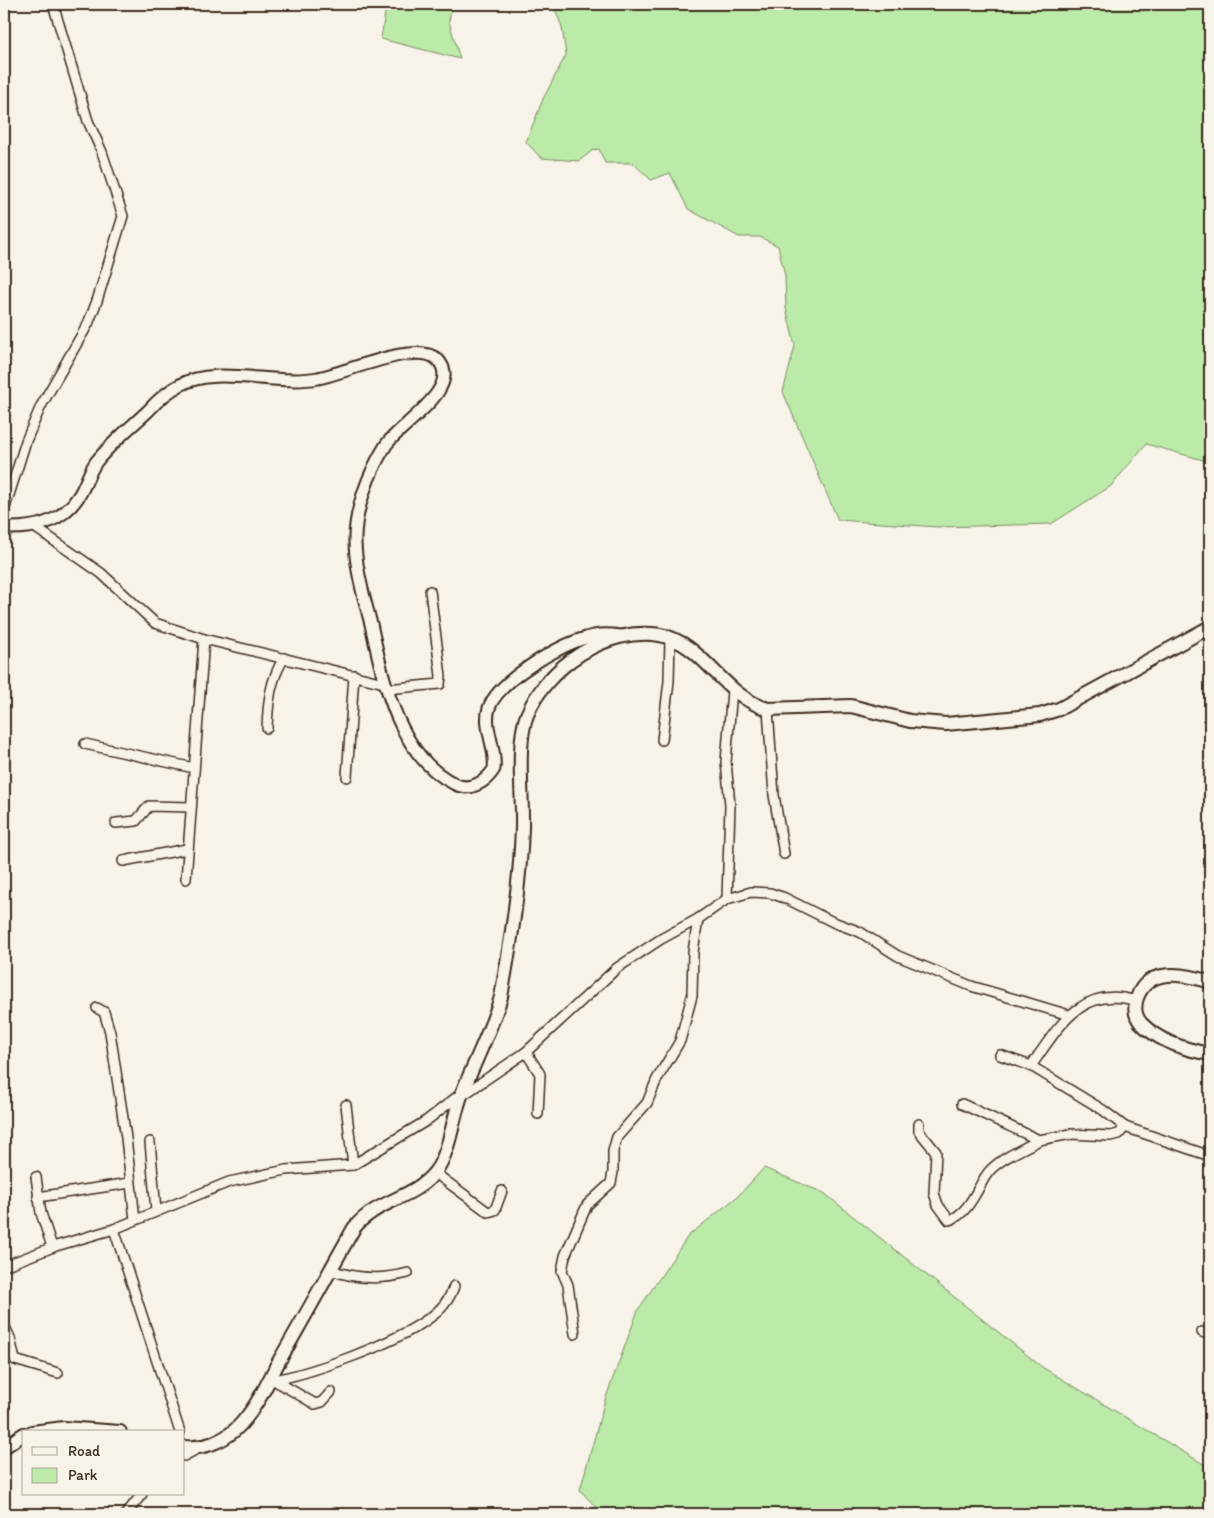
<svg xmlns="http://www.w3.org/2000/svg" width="1214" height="1518" viewBox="0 0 1214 1518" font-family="Itim,sans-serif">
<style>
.green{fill:#bbeaa9;stroke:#7b8a64}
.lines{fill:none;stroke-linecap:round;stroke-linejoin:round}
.minor-casing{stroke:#3b2a1e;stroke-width:12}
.secondary-casing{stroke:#3b2a1e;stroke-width:15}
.primary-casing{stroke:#3b2a1e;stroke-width:16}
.minor{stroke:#f7f3e8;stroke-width:9}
.secondary{stroke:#f7f3e8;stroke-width:11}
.primary{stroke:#f7f3e8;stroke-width:12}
</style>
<rect width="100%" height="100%" fill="#f7f3e8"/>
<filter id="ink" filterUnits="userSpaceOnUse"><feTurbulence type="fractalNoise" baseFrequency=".02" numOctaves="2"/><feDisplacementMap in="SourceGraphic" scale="10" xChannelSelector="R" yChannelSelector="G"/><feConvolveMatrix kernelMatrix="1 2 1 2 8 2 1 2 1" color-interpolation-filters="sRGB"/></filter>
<g filter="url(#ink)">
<g class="green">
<polygon points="365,4 452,4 449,21 460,59 381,39 386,7"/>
<polygon points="553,4 1210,4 1210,462 1146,444 1111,486 1051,524 938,527 838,520 783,392 795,346 786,308 785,276 778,246 760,237 739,237 688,209 670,173 651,180 633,163 605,163 599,149 593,150 579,161 541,158 526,142 543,99 566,55 562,27"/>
<polygon points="764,1168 824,1193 1042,1367 1210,1468 1210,1514 602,1514 580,1490 605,1400 638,1310 688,1236 738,1196"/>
</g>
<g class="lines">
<g class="minor-casing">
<g id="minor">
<polyline points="4,511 26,441 41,406 88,324 97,301 123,216 102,152 88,121 53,4"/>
<polyline points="33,526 101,573 155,623 204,639 384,683"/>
<polyline points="386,689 440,684 441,676 430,591"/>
<polyline points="768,709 774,795 784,854"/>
<path d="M267 728C268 703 270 680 284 658"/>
<polyline points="662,740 669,681 670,638"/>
<polyline points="85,744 194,768"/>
<polyline points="347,777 354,675"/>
<polyline points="116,823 136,821 149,806 191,807"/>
<polyline points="123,861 187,849"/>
<polyline points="186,879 204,639"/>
<polyline points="727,899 730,805 726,762 732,690"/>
<polyline points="97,1008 104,1012 110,1032 126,1138 135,1220"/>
<polyline points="526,1052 540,1074 538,1114"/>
<polyline points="1000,1055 1031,1066 1103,1110 1125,1127 1210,1156"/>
<path d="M1031 1066C1058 1028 1081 984 1136 1001"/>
<polyline points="460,1097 526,1052 617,968 661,939 698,919 727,899 751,892 770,893 785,898 833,922 860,932 898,956 971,986 1069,1015"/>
<polyline points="962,1104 1039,1140 1071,1134 1110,1136 1119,1134 1125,1127"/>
<polyline points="346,1105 353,1165"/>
<path d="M919 1124V1131L936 1152 934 1193 938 1205 949 1220C967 1215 976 1192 985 1177 995 1160 1022 1150 1039 1140"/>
<polyline points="150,1142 156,1211"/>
<polyline points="435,1173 488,1212 495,1210 502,1191"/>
<polyline points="36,1177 41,1213 52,1247"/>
<polyline points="38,1197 130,1183"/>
<polyline points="114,1229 180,1432"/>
<polyline points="4,1266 56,1246 114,1229 229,1182 286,1170 353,1165 426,1121 462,1093"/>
<path d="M331 1270C356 1279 382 1280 408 1273"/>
<polyline points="4,1325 10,1338 15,1360 58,1373"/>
<polyline points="1202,1332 1210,1335"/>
<polyline points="575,1334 568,1285 562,1271 565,1256 587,1205 611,1183 613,1172 613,1151 617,1137 647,1103 657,1079 680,1041 692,996 693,952 698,919"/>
<polyline points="274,1380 315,1404 322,1402 331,1392"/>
<path d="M268 1381C312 1374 393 1344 428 1319 440 1311 450 1299 454 1286"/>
<polyline points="184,1456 199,1448"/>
<polyline points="126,1514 142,1494"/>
</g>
</g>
<g class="secondary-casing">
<path id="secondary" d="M4 528C34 529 63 523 80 494 86 484 89 472 96 462 111 443 131 427 148 411 157 401 168 391 180 385 215 365 276 386 318 378 344 374 418 339 438 360 464 388 399 425 386 445 369 472 354 511 355 543 356 570 364 598 371 624 383 679 398 757 455 784 470 792 486 782 494 769 497 749 483 728 489 708 498 681 559 645 586 638 597 634 609 634 620 636"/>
</g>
<g class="primary-casing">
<g id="primary">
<path d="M1210 982C1185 974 1148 966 1137 998 1134 1007 1135 1016 1141 1023 1158 1041 1187 1050 1210 1054"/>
<polyline points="32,1432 64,1428 120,1432"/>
<polyline points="4,1447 24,1434"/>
<path d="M184 1447C203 1449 222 1442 236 1429 255 1411 267 1384 279 1361 305 1317 329 1272 354 1228 376 1200 414 1199 435 1172 450 1153 453 1116 462 1093 475 1061 491 1030 501 997 511 941 520 885 522 828 523 797 516 743 527 715 546 667 607 626 660 635 704 643 722 696 768 709L851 706 910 721 946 724 1040 715 1059 709 1210 627"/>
</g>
</g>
<use href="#minor" class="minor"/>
<use href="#secondary" class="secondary"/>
<use href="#primary" class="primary"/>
</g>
</g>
<rect width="1214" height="1518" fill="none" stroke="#f7f3e8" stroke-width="20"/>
<rect x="10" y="10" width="1194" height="1498" fill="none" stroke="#3b2a1e" stroke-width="2" filter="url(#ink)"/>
<rect x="22" y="1430" width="162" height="65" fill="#f7f3e8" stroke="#aca397"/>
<rect x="32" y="1447" width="25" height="8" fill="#f7f3e8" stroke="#aca397"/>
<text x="68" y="1456" font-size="15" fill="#3b2a1e">Road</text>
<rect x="32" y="1468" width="25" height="15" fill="#bbeaa9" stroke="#aca397"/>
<text x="68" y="1480" font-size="15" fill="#3b2a1e">Park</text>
</svg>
